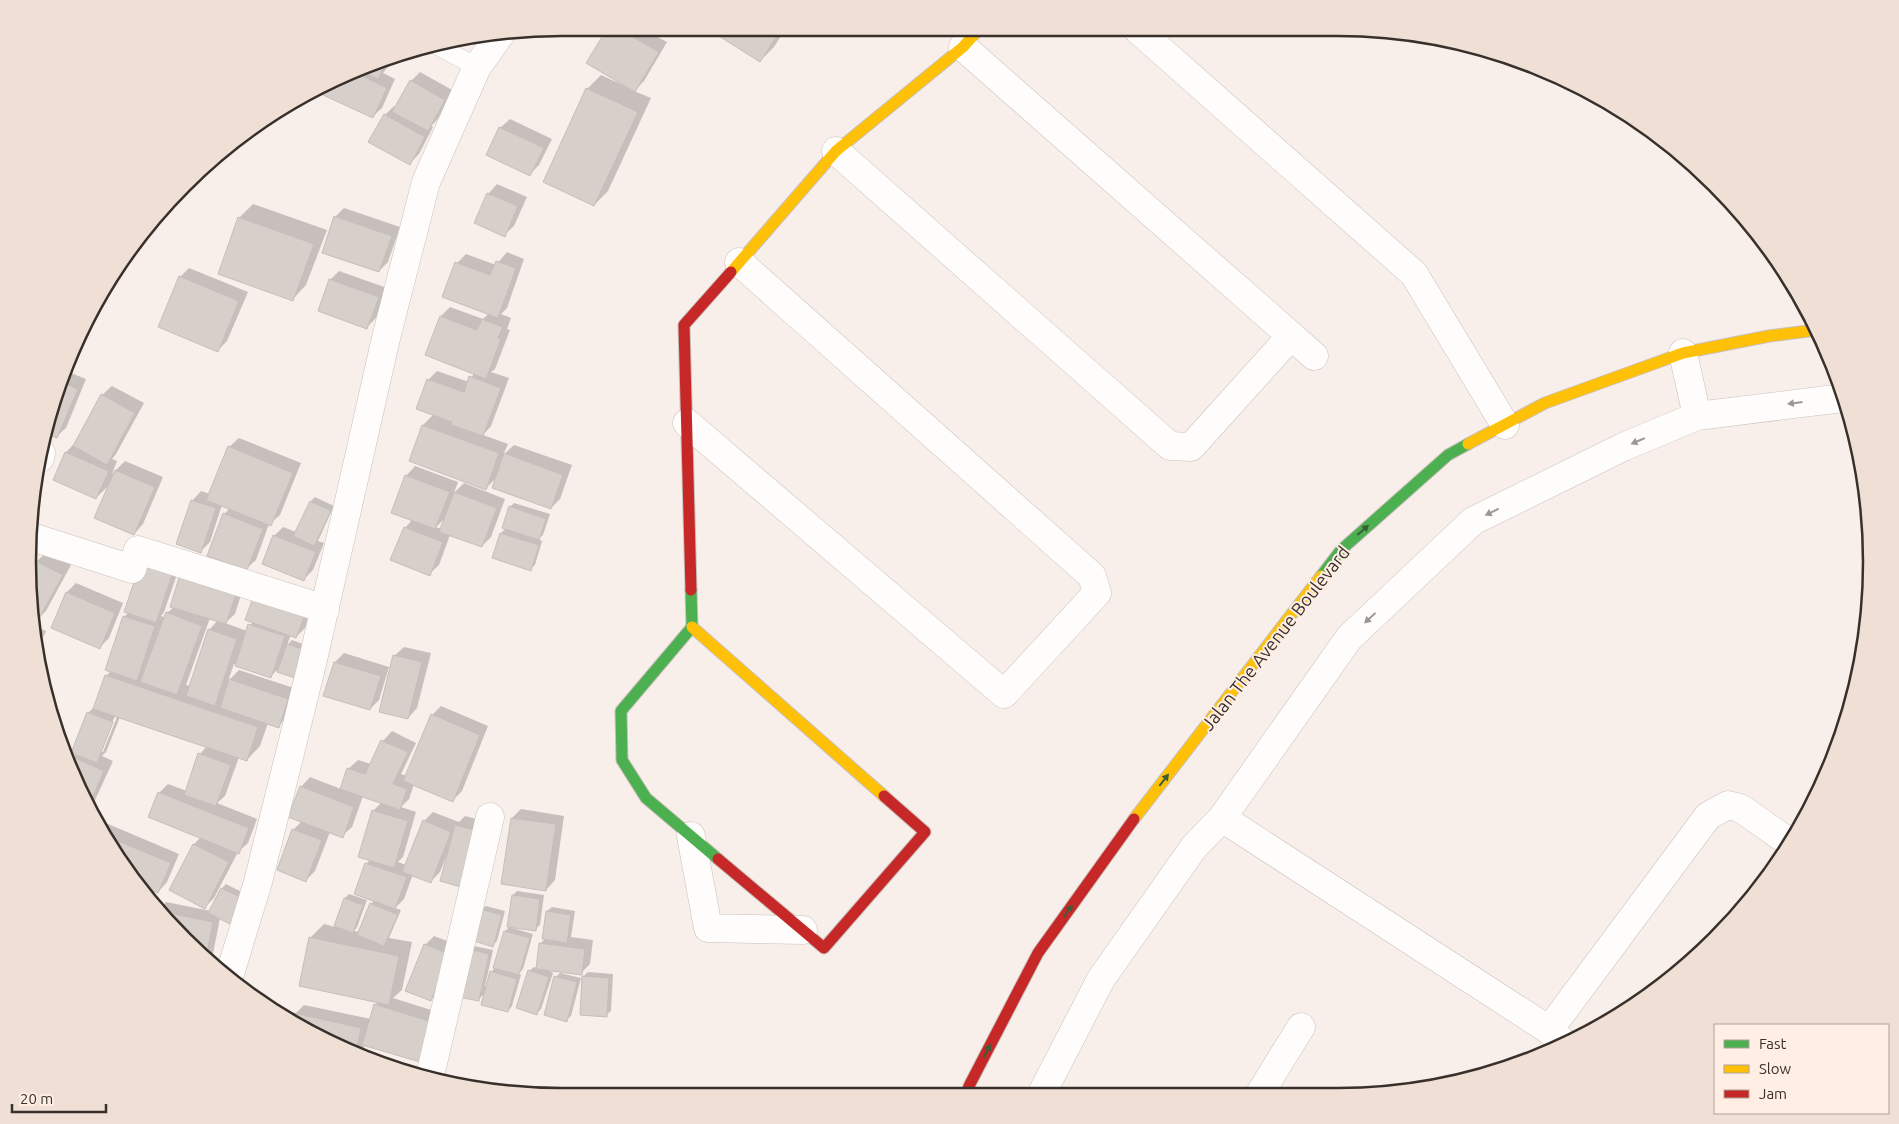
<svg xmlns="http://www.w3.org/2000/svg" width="1899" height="1124" viewBox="0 0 1899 1124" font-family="Ubuntu,sans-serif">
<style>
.shadow{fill:#0003;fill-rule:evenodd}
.building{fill:#d7cfca;stroke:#c6beba}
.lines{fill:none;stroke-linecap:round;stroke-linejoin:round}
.lane-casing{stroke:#c9c0bc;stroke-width:19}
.street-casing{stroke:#c9c0bc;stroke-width:29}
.fast-casing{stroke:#c9c0bc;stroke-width:13}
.slow-casing{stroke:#c9c0bc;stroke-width:13}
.jam-casing{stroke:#c9c0bc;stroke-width:13}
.lane{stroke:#fefdfc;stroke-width:18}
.street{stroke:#fefdfc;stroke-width:28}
.fast{stroke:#4caf50;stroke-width:11}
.slow{stroke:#ffc107;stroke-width:11}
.jam{stroke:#c62828;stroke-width:11}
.oneway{fill:#9b9694}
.oneway2{fill:#3f5c38}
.labels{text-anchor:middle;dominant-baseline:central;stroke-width:4;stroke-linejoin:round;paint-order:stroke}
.street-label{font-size:18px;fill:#38302b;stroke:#ffeee4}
.rim{fill:none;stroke:#38302b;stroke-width:2.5}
</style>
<rect width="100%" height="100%" fill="#f9efea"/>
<g class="shadow">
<polygon points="713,31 784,31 774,47 760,61"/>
<polygon points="606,32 648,32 667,42 644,81 634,91 651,98 608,191 594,205 587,89 601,75 625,86 626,85 588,63"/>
<polygon points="394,55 387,68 383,73 395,79 382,108 372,117 325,94 332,80"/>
<polygon points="420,72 454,91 437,120 431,126 433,127 419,154 410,163 385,115 394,106 396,107 411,81"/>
<polygon points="510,119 552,139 539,165 530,174 500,128"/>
<polygon points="497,184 527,197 514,226 504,235 488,194"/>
<polygon points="253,204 327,230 306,285 293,299 239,218"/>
<polygon points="344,208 400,227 388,262 379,271 335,217"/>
<polygon points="507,252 524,259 507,308 501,314 511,318 507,329 510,330 495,369 491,372 509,378 491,426 483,435 508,444 503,455 514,445 572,465 560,499 551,508 497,477 486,488 423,425 434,414 428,380 437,371 469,382 474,373 427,355 441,316 450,307 483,319 489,313 457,263 466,254 496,265"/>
<polygon points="189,268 248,292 227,341 218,350 180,277"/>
<polygon points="339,271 387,288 376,318 367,327 330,280"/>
<polygon points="66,371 86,379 66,428 56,437 46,432 56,390"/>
<polygon points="112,386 144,403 116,454 112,459 117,461 112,474 125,461 163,477 143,524 134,534 110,484 96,498 54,479 66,452 75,443 102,395"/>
<polygon points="239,438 301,463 280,515 269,524 256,560 246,569 224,514 230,508 222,505 210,542 201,551 192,501 201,491 210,494 229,447"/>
<path d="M415 466 458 482 454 493 464 483 505 499 491 537 482 546 450 535 439 565 429 574 405 528 413 519 406 476ZM446 517 441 529 436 527Z"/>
<polygon points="315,497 334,506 318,541 324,543 313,570 304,579 274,536 283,527 296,532 311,501"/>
<polygon points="514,503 550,514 543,535 538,539 542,541 535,565 530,569 501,533 506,528 510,507"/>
<polygon points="47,552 71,565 46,611 37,620 33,618 29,577 37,561"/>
<path d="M182 560 164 612 161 616 166 618 167 613 174 607 247 576 235 614 225 623 247 631 253 621 315 601 305 628 296 637 291 635 287 645 292 640 308 646 295 676 277 670 271 676 234 664 228 681 239 670 297 689 288 717 278 726 268 723 260 746 247 760 239 757 225 796 217 803 257 819 248 843 238 852 214 898 204 908 170 890 194 844 201 837 159 793 168 784 187 791 200 754 207 746 120 717 106 752 102 756 113 761 90 811 83 799 69 764 76 753 88 713 96 705 106 676 111 671 124 617ZM210 618 218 620 209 630 190 686 186 685ZM115 716 117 717 103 752H100Z"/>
<polygon points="76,583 123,603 109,638 100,647 67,592"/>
<polygon points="34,626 46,631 36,653"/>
<polygon points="404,647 431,653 417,708 408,718 394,656"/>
<polygon points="344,653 389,667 379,700 370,709 325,695 335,662"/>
<polygon points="441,706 488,726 462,791 453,800 414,784 409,799 401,807 416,812 403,857 398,862 406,865 424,821 433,812 459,822 465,816 488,822 448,857 446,857 440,872 431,881 413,874 404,899 395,908 401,910 389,938 412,942 402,990 393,998 441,1013 428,1052 365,1044 362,1054 293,1020 295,1014 304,1005 371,1019 375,1005 379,1001 310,938 324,924 335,927 345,898 349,894 367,900 357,927 354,931 360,932 371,904 375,900 356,893 367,863 371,859 373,811 382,802 363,796 352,827 342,836 330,832 315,871 306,880 293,830 302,821 301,787 310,777 341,789 348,769 358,760 371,764 383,741 392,731 416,743 401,774 407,776 432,715"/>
<polygon points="521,809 564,816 555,880 546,890 512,818"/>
<polygon points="101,821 179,854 167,882 158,892 135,882 98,824"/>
<polygon points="226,884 254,898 220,918 212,959 210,961 184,940 158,910 166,902 211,911 222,888"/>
<polygon points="517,891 544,895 540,925 535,929 512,926 512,928 533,934 523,969 518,974 521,975 512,1006 508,1011 485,993 478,1000 459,996 474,946 493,950 485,986 487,986 491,972 496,967 505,931 511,926 513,895"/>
<polygon points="486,906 505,911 497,941 493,945 481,910"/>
<polygon points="552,907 575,911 571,937 593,940 590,964 581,973 546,969 553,973 541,1009 536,1014 529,971 534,967 538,968 540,944 546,938 547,911"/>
<polygon points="434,936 458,945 440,990 431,1000 425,945"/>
<polygon points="588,972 613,974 611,1011 606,1015 583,977"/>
<polygon points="560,973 581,978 571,1016 566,1020 556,977"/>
</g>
<g class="building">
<polygon points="711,31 773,31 778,34 760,62"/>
<polygon points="605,32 624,32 659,52 635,92 586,63"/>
<polygon points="390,56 378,79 359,69"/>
<polygon points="353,71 387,88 373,118 323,95 330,81"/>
<polygon points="410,80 445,100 428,131 392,112"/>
<polygon points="586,88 638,112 594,206 543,182"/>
<polygon points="384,114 425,137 410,165 368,142"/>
<polygon points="499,127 544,148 530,176 486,155"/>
<polygon points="487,193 518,206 505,237 474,223"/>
<polygon points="334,216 392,236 379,272 322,253"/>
<polygon points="238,217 314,244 293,301 218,274"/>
<polygon points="496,261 516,268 498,318 442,297 455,262 490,275"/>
<polygon points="179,276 239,301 218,352 158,327"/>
<polygon points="329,279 379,297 367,329 318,311"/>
<polygon points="440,316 477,330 482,319 503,327 498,338 501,339 486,379 425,355"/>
<polygon points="469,376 501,388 483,436 451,425 452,422 416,409 427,379 464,392"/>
<polygon points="60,381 78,389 57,438 46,434 56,390"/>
<polygon points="101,394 135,413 107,465 73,446"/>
<polygon points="422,425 499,453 486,490 409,461"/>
<polygon points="228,446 293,473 271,526 206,500"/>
<polygon points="65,452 109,471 96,499 53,480"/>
<polygon points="504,453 563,475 551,509 492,488"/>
<polygon points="115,470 155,487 134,535 94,518"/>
<polygon points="405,475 450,492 435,529 391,513"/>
<polygon points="454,492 497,508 482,547 439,532"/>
<polygon points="191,500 216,508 201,553 176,544"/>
<polygon points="310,501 331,511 314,546 293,536"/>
<polygon points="509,506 546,519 539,540 502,528"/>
<polygon points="223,513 263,529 247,570 207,556"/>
<polygon points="404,527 443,542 430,576 390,560"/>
<polygon points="500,533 539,545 531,571 492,558"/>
<polygon points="273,535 316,552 304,581 262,564"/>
<polygon points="142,558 174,569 156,623 124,612"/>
<polygon points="36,561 63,575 37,622 33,620 29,575"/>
<polygon points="182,568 239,586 226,624 170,607"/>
<polygon points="66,592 115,613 100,649 51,628"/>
<polygon points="255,592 307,610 296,638 245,620"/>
<polygon points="166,612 202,626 177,695 140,682"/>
<polygon points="123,616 155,626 137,681 105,670"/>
<polygon points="248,624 285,636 271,678 235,666"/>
<polygon points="208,629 237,639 215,706 186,696"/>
<polygon points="34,632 43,636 36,651"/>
<polygon points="287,644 305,650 295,678 277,672"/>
<polygon points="393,655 422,662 408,719 379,712"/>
<polygon points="334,662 381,676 370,710 323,696"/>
<polygon points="105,675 258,727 247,761 93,709"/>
<polygon points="229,679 288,699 279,728 220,708"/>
<polygon points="87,712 113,722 97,763 71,753"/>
<polygon points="431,714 480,735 453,802 403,781"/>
<polygon points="381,740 408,752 393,784 407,789 400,810 340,789 347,768 365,774"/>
<polygon points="198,753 231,765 216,806 184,795"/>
<polygon points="71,756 104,771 88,807 68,763"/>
<polygon points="300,786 354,807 343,838 288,817"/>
<polygon points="158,792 249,828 239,854 148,817"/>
<polygon points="372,810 408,821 394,868 358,857"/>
<polygon points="511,818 556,824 546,891 501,884"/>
<polygon points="423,820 451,832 431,883 402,872"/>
<polygon points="455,825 479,831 464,888 440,881"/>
<polygon points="292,829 322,840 306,882 277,870"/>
<polygon points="106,836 171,863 158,893 136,884"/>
<polygon points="193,844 229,862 205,909 169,890"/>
<polygon points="365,863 407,877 395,909 354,894"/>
<polygon points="221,888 251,902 238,928 208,913"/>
<polygon points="512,895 540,899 536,931 507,927"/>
<polygon points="344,898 363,905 353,933 334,926"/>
<polygon points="370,903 398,915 384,946 357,935"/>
<polygon points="480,909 502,915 493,947 471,940"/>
<polygon points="159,911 213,922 206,958 184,940"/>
<polygon points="546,911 571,915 567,943 542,939"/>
<polygon points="504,931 530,938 519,975 493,968"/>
<polygon points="309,937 399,956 389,1005 299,986"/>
<polygon points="539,943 585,949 582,975 536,969"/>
<polygon points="424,944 450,954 431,1001 405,991"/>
<polygon points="468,949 489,954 479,1001 458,997"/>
<polygon points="528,970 549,977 537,1015 516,1008"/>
<polygon points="490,971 517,979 508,1012 481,1005"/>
<polygon points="554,976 577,982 567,1022 544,1015"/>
<polygon points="582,976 609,978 607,1017 580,1015"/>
<polygon points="374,1004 432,1022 420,1062 362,1045"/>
<polygon points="294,1013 361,1028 356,1052 292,1020"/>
</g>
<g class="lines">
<g class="lane-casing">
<polyline id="lane" points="436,45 477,67"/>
</g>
<g class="street-casing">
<g id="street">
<polyline points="1138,30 1414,274 1505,425"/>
<polyline points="963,47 1314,356"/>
<polyline points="836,151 1170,446 1191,447 1291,336"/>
<polyline points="1683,353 1697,416"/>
<polyline points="687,423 1004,694 1097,593 1092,576 739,262"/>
<polyline points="40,458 41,453"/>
<polyline points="29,536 132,569 138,550 325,609"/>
<polyline points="1222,818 1549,1030 1563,1042"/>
<polyline points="691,836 708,928 803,930"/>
<polyline points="229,977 258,882 312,664 386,338 426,182 477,67 502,32"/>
<polyline points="1549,1030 1708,816 1728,805 1740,808 1749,814 1790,843"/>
<polyline points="430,1076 490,817"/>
<polyline points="1041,1095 1101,979 1194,847 1222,818 1349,638 1473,521 1623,447 1697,416 1843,398"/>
<polyline points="1259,1095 1301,1027"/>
</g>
</g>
<g class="fast-casing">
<g id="fast">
<polyline points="1321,576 1341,550 1448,455 1468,444"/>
<polyline points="691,590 692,627 621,711 622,760 646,798 718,859"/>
</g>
</g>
<g class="slow-casing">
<g id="slow">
<polyline points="731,272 836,151 963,47 978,30"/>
<polyline points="1468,444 1545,403 1683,353 1769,336 1816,330"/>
<polyline points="692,627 884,796"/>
<polyline points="1134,819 1321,576"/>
</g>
</g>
<g class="jam-casing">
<g id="jam">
<polyline points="691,590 684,325 731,272"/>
<polyline points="718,859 824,948 925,832 884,796"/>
<polyline points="966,1095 969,1086 1038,953 1134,819"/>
</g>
</g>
<use href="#lane" class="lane"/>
<use href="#street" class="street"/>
<use href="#fast" class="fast"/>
<use href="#slow" class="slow"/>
<use href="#jam" class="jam"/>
</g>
<defs><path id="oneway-solid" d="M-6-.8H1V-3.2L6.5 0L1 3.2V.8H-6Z" transform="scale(1.25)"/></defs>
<g class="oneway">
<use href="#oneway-solid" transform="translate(1795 403) rotate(173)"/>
<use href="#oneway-solid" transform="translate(1638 441) rotate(157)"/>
<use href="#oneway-solid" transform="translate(1492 512) rotate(154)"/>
<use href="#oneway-solid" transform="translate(1370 618) rotate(137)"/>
</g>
<g class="oneway2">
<use href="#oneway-solid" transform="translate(1363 530) rotate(-41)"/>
<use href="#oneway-solid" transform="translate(1164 780) rotate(-52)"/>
<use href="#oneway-solid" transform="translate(1068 911) rotate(-54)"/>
<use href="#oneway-solid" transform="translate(987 1051) rotate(-63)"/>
</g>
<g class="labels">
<g class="street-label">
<text transform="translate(1275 638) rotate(-52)">Jalan The Avenue Boulevard</text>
</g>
</g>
<path d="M0 0H1899V1124H0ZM562 36H1337A526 526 0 0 1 1863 562V562A526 526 0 0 1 1337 1088H562A526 526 0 0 1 36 562V562A526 526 0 0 1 562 36Z" fill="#efdfd5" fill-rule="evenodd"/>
<path class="rim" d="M562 36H1337A526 526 0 0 1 1863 562V562A526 526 0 0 1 1337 1088H562A526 526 0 0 1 36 562V562A526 526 0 0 1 562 36Z"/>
<rect x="1714" y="1024" width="175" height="90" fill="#ffeee4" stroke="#afa29a"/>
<rect x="1724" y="1040" width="25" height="8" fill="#4caf50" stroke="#afa29a"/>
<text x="1759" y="1049" font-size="15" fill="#38302b">Fast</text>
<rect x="1724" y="1065" width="25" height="8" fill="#ffc107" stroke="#afa29a"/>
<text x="1759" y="1074" font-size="15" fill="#38302b">Slow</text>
<rect x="1724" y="1090" width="25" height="8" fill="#c62828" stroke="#afa29a"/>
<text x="1759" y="1099" font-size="15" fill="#38302b">Jam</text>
<path d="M12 1104v8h94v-8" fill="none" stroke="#38302b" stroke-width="2.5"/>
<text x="20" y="1104" font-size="15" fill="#38302b" stroke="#ffeee4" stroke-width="4" paint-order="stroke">20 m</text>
</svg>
